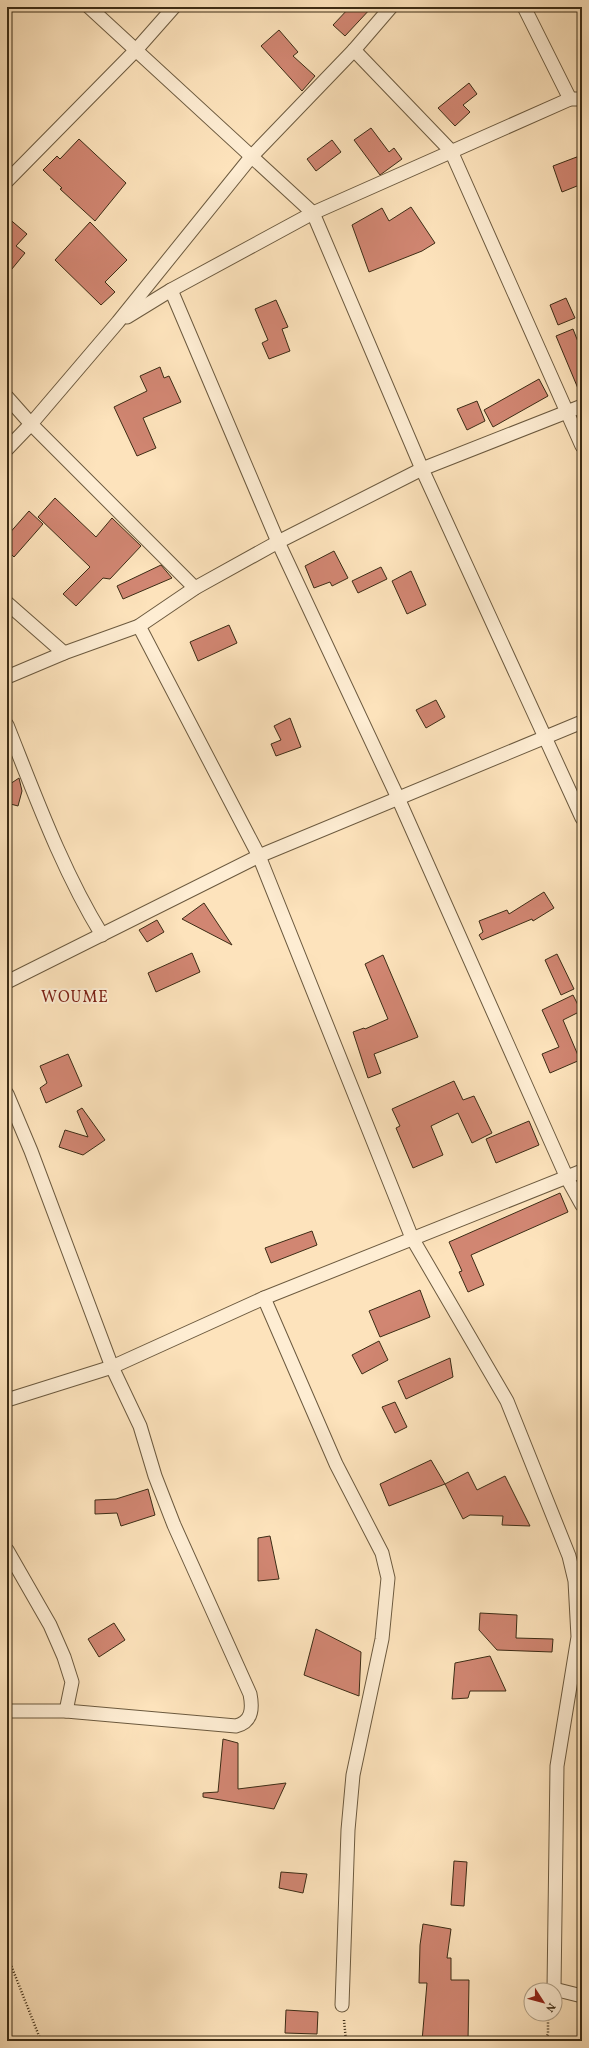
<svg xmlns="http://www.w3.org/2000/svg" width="589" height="2048" viewBox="0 0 589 2048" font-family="Vollkorn,serif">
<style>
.building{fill:#d18672;stroke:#3c2c15}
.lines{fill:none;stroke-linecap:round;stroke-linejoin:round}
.street-casing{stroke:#6c5a3f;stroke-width:15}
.path{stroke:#3c2c15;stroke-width:2.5;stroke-dasharray:1 2;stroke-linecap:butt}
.street{stroke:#feedd3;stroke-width:13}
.labels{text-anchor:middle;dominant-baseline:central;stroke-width:4;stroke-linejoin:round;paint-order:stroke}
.quarter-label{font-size:16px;letter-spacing:1px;fill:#7a1f14;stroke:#feedd3}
</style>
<rect width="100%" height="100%" fill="#fde3bc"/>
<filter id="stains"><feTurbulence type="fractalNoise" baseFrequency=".005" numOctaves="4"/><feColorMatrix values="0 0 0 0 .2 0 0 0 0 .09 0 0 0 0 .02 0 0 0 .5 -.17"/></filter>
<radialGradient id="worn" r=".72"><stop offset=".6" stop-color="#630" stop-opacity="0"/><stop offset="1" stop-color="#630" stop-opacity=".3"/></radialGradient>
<g class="building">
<polygon points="350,7 372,7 345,36 333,25"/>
<polygon points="279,30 298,52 293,56 315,76 302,91 261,46"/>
<polygon points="469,83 477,94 463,105 470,112 455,126 438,108"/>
<polygon points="371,128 389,152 394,148 402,159 380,175 354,140"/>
<polygon points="79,139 126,183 95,221 60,189 62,188 43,170 57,156 60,159"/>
<polygon points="332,140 341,152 316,171 307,159"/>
<polygon points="582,155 582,184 562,192 553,166"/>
<polygon points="411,207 435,243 422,251 369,272 352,225 382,208 389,221"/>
<polygon points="7,217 27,234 16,246 25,253 7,275"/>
<polygon points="90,222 127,260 105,282 115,292 101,305 55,260"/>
<polygon points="566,298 575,318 558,325 550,305"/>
<polygon points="276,300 288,327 282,329 290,351 269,359 262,343 268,340 255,309"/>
<polygon points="573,329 582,352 582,398 556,336"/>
<polygon points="160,367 164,378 169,376 181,402 143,418 156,448 137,456 114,407 147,391 140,376"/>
<polygon points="539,379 548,396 493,427 484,410"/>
<polygon points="477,401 485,421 467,430 457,409"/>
<polygon points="55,498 96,537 112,518 141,546 110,579 103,578 76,606 63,594 90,567 38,517"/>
<polygon points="29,511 43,524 14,557 7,550 7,536"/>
<polygon points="334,551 348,578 332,586 330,582 314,588 305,566"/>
<polygon points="161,565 172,578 123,599 117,586"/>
<polygon points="381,567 387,579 358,593 352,581"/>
<polygon points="411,571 426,605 407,614 392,581"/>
<polygon points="229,625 237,643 198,661 190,642"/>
<polygon points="436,700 445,717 426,728 416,710"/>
<polygon points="290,718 301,747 276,756 271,744 281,740 274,726"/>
<polygon points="19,778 22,791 18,806 7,803 7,786"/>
<polygon points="544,892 554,908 533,921 532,919 482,940 479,935 483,932 479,921 507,910 509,914"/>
<polygon points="204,903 232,945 182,919"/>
<polygon points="157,920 164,932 147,942 139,930"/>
<polygon points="192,953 200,972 156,992 148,973"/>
<polygon points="557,954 574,989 561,995 545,960"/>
<polygon points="383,955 418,1037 374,1054 381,1073 368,1078 353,1032 364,1028 365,1029 388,1019 365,964"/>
<polygon points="573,995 581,1011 563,1020 580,1060 550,1073 542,1054 559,1047 542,1010"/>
<polygon points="68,1054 82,1086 46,1103 40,1088 47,1083 40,1066"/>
<polygon points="454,1081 463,1100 474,1096 492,1133 472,1143 458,1113 431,1126 443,1155 413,1168 396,1128 400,1126 392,1109"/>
<polygon points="82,1108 105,1140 83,1155 59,1147 65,1130 88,1137 77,1111"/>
<polygon points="529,1121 539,1145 496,1163 486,1139"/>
<polygon points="560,1193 568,1212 471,1255 484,1285 468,1292 459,1272 462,1271 449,1242"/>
<polygon points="312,1231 317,1245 271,1263 265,1248"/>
<polygon points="420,1290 430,1317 380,1337 369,1311"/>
<polygon points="379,1341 388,1360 362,1374 352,1355"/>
<polygon points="450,1358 453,1377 406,1399 398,1381"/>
<polygon points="395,1402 407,1427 395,1433 382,1407"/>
<polygon points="431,1460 445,1484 389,1506 380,1484"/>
<polygon points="468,1472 477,1490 505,1476 530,1526 502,1525 503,1516 470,1515 463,1519 445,1484"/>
<polygon points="148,1489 155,1515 121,1526 117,1513 95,1514 95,1500 116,1499"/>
<polygon points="270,1536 279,1579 258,1581 258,1538"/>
<polygon points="480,1613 517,1615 516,1638 553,1639 552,1652 497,1650 479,1630"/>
<polygon points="114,1623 125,1640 99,1657 88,1639"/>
<polygon points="316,1629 361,1652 359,1696 304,1675"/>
<polygon points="490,1656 506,1691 470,1691 468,1698 452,1699 455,1663"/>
<polygon points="223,1739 238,1743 238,1789 286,1783 274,1809 203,1797 203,1793 218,1792"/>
<polygon points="454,1861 467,1862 464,1906 451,1905"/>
<polygon points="281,1872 307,1874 303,1893 279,1888"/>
<polygon points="423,1924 451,1929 447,1958 451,1958 451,1980 469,1980 468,2041 422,2041 427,1983 419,1983 420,1945"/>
<polygon points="286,2010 318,2012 317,2034 285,2033"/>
</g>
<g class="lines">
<g class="street-casing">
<g id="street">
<polyline points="89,7 313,213 422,469 582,818"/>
<polyline points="524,7 570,99"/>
<polyline points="354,50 451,151 582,446"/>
<polyline points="7,181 136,50 174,7"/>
<polyline points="171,290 278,542 398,798 567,1178 582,1205"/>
<polyline points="127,317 171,290 313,213 570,99 582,99"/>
<polyline points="7,397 31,424 195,588"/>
<polyline points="7,449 31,424 118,322 251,157 354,50 391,7"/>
<polyline points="7,603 64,653"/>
<polyline points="139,626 259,856 412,1238 507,1401 569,1556 575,1581 578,1637 557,1766 554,1989 582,1996"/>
<polyline points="7,677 64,653 139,626 195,588 278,542 422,469 582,406"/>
<path d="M7 725C35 795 62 870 102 935"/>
<polyline points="7,982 259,856 582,722"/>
<path d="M7 1094 31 1151 112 1367 140 1426 155 1476 174 1525 250 1694C253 1709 252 1722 236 1726L66 1711H7"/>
<polyline points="264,1298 336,1464 382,1553 388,1578 382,1639 353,1775 348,1830 342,2005"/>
<polyline points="7,1400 112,1367 264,1298 582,1171"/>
<polyline points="7,1550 50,1625 64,1657 72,1682 66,1711"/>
</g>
</g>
<g class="path">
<polyline points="7,1955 41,2041"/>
<polyline points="344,2020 346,2041"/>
<polyline points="545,2041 548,2034 548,2014"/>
</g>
<use href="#street" class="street"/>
</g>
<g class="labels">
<g class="quarter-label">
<text x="75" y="998">WOUME</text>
</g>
</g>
<rect width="589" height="2048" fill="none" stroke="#fde3bc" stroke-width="24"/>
<rect x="8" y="8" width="573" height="2032" fill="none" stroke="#3c2c15" stroke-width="2"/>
<rect x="12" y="12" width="565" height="2024" fill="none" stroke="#3c2c15"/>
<g transform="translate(543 2002) rotate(126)"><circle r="19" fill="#feedd3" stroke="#b0a087"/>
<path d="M0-3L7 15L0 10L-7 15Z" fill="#8f2418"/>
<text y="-6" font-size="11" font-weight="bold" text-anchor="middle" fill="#3c2c15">N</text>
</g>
<rect width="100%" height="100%" filter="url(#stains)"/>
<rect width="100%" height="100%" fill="url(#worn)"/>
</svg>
